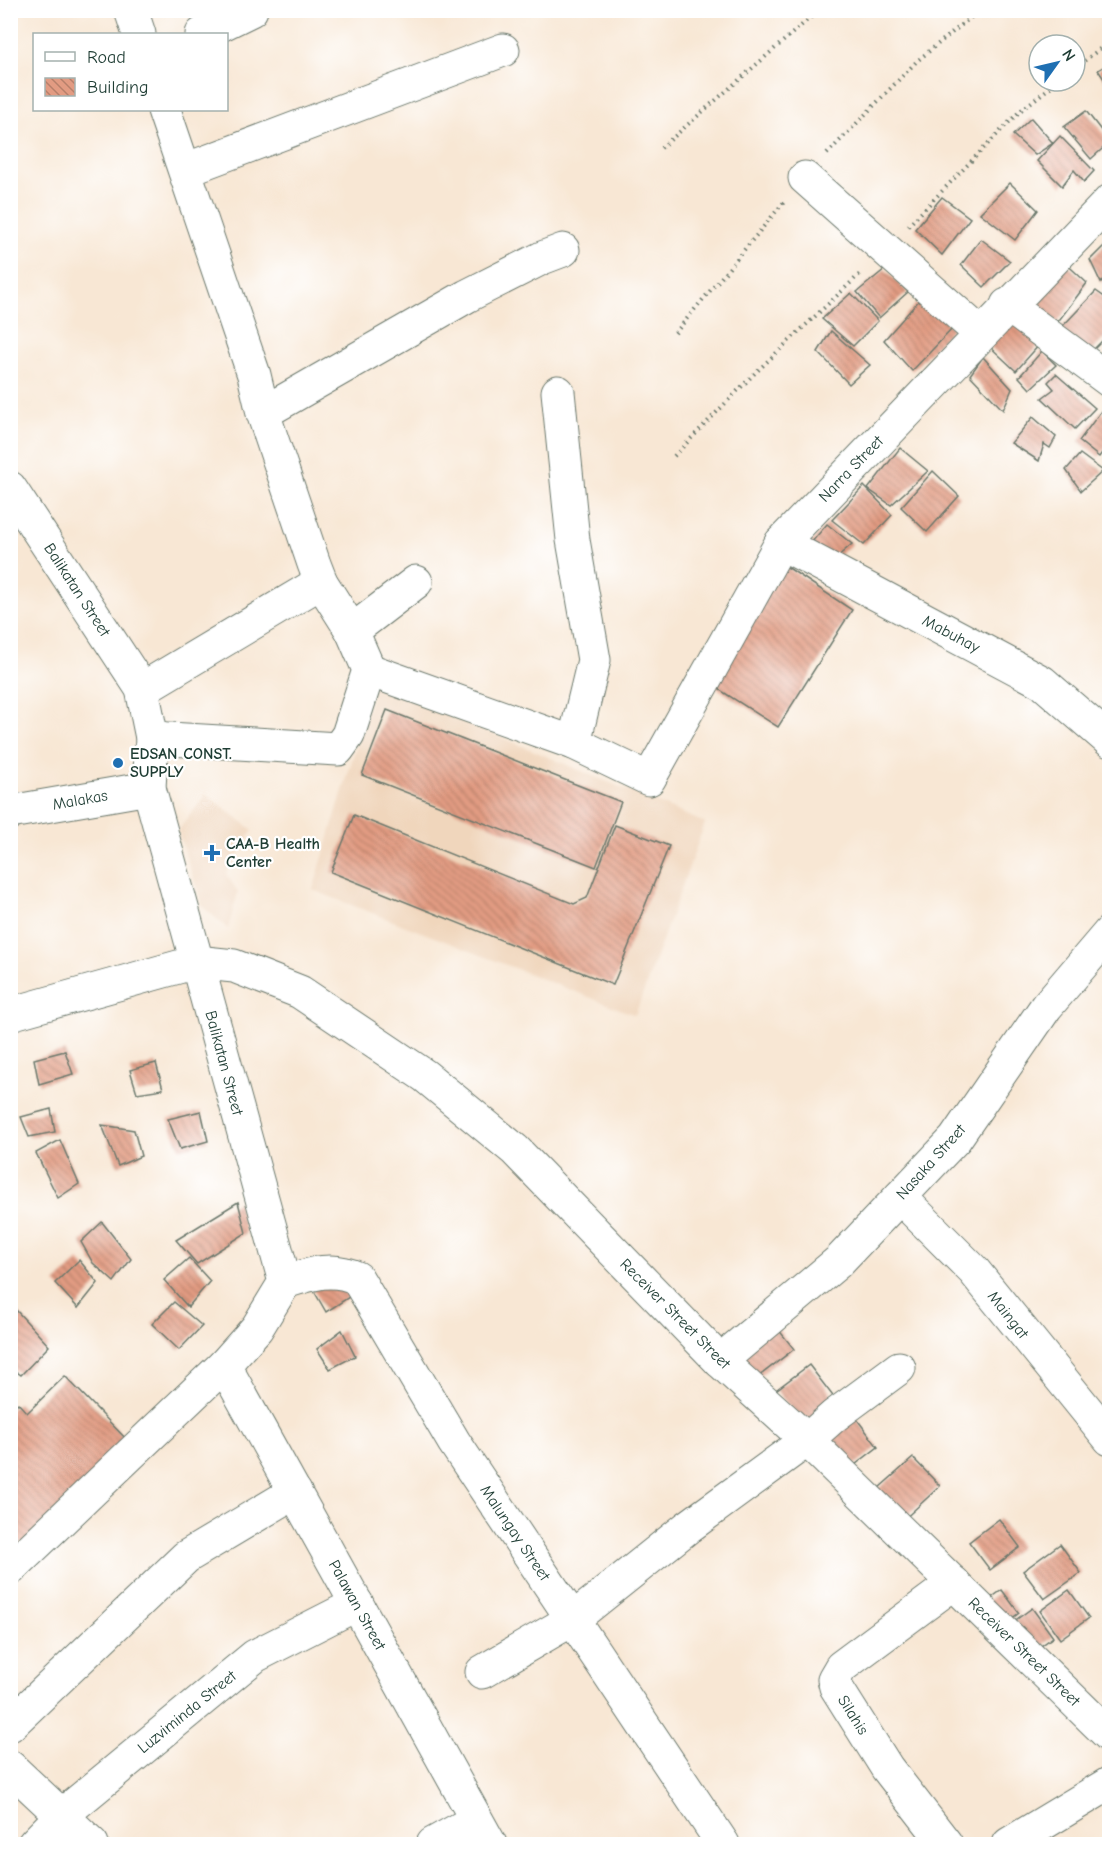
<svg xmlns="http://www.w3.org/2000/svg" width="1120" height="1855" viewBox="0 0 1120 1855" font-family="'Comic Neue',sans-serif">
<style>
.built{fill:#f0d6bc}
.building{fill:url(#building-back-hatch)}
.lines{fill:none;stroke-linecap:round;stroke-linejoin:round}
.minor-casing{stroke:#6b786c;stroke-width:35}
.path{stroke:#6b786c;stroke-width:4;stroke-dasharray:1.5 4.5;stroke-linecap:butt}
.minor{stroke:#fff;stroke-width:33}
.poi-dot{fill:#1f6fb2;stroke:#fff;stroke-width:2}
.labels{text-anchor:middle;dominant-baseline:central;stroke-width:4.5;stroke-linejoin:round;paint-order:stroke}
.street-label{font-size:16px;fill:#1f3d34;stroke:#fff}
.poi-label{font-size:16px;font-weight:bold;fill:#1f3d34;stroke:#fff;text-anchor:start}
</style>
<defs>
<pattern id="building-back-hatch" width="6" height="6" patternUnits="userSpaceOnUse" patternTransform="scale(1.5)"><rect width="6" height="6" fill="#e29b82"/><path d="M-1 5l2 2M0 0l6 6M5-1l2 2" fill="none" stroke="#b7806b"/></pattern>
</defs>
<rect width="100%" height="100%" fill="#fff"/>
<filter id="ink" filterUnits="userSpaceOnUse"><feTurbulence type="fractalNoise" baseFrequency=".0167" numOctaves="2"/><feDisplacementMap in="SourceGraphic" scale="12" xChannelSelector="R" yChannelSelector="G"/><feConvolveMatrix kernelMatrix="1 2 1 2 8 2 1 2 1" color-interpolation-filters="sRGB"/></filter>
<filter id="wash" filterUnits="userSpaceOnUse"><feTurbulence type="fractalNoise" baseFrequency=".008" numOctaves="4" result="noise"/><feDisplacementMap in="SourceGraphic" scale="24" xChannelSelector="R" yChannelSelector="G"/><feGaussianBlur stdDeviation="1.35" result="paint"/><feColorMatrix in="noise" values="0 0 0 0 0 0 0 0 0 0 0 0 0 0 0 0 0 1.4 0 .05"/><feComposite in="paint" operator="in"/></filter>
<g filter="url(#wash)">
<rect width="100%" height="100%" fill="#f8e7d4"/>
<g class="built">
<polygon points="375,684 705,823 635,1015 313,890"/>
<polygon points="206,794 253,830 226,874 238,892 228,929 202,906 178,831"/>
</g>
<g id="blocks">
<g class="building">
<polygon points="1110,63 1110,88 1098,70"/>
<polygon points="1086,111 1110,142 1091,159 1064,127"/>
<polygon points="1031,118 1053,143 1035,155 1013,135"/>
<polygon points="1060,136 1094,171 1084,182 1074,170 1062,186 1037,161"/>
<polygon points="1010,183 1038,210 1015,240 980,213"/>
<polygon points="942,197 970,218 942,255 915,229"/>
<polygon points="981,239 1010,261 984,287 961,265"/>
<polygon points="1110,240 1110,272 1101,283 1090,260"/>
<polygon points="1059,257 1087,283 1057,323 1025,298"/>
<polygon points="885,269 908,292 879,318 857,292"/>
<polygon points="1096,291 1110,301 1110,333 1086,357 1059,330"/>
<polygon points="851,293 878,321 853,346 822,319"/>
<polygon points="922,297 953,328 912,371 884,340"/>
<polygon points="1007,317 1040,344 1016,371 986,343"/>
<polygon points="831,331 870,365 849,384 818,352"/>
<polygon points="1042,351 1056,365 1030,389 1019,377"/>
<polygon points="983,357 1012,389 1003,410 970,375"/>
<polygon points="1056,374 1095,408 1075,429 1042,398 1054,389 1048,382"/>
<polygon points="1101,411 1110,418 1110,442 1099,457 1079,441"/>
<polygon points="1033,417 1056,437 1050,448 1044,444 1039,461 1011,443"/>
<polygon points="900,448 928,471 891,505 868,489"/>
<polygon points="1080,454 1103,471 1081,491 1066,470"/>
<polygon points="933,471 959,496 927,532 901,507"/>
<polygon points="864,486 892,515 864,545 832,520"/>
<polygon points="827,524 852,544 828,565 805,550"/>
<polygon points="784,565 852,610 778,727 709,683"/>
<polygon points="387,710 621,802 596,867 362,775"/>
<polygon points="354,815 574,904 587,898 615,825 669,846 613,985 331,872"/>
<polygon points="65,1051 73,1074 39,1084 34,1059"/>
<polygon points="156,1063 163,1089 137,1093 130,1070"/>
<polygon points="51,1109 55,1132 29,1137 21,1117"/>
<polygon points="201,1111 208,1141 180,1149 168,1119"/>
<polygon points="102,1125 134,1130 141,1156 118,1166"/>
<polygon points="60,1140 79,1184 58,1198 36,1153"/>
<polygon points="238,1202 246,1233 197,1264 176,1240"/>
<polygon points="102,1222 131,1259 114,1282 93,1263 81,1242"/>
<polygon points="189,1258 210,1281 188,1307 164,1280"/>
<polygon points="79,1260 98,1283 78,1308 55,1283"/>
<polygon points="319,1277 357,1292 326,1312 314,1291"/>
<polygon points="174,1302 202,1326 179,1350 152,1324"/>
<polygon points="15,1309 49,1346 21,1375 10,1367 10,1312"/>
<polygon points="774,1324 794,1349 754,1380 734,1355"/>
<polygon points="342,1330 355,1356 330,1369 317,1349"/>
<polygon points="809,1365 836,1400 803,1425 776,1390"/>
<polygon points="65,1376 129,1442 23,1545 10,1531 10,1410 18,1403 27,1413"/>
<polygon points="853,1414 878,1447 847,1471 822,1438"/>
<polygon points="913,1458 940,1486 898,1525 871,1495"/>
<polygon points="999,1519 1020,1547 990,1570 969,1542"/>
<polygon points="1060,1544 1081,1573 1044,1599 1023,1571"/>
<polygon points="1002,1590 1019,1613 1000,1627 983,1604"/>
<polygon points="1069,1590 1089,1618 1060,1639 1040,1611"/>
<polygon points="1032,1608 1053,1637 1030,1654 1009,1625"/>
</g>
</g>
</g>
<g filter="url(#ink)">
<use href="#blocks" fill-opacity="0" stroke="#6b786c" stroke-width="1.5"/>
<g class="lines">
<g class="minor-casing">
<g id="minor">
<polyline points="131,10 139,34"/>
<polyline points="202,34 251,10"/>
<polyline points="185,170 503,50"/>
<polyline points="805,178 981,334"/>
<polyline points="1007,305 1110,381"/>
<polyline points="558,392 573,540 594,660 574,743"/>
<polyline points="263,413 467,296 542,258 563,250"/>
<polyline points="10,488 142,689 152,738 149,788 285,1282 257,1328 224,1365 10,1569"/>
<polyline points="781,543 1042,682 1110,741"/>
<polyline points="352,631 416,582"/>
<polyline points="369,670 574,743 649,779 781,543 1110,201"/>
<polyline points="142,689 321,582"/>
<polyline points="152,738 338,749 348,735 369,670 352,631 321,582 314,564 263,413 254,375 164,110"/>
<polyline points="10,812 149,788"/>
<polyline points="10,1014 196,962 234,966 300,992 425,1076 515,1150 720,1361 807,1440 1110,1736"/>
<polyline points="900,1197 974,1271 1110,1439"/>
<path d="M285 1282C310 1274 332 1266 357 1278L454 1442 723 1844"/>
<polyline points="720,1361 838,1262 955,1139 1046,1007 1110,932"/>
<polyline points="224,1365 490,1844"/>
<polyline points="482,1672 573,1619 688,1527 807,1440 834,1416 899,1368"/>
<polyline points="10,1725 186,1557 295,1492"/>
<polyline points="10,1767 92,1844"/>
<polyline points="34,1844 62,1815 255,1656 357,1604"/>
<polyline points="433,1844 476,1820"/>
<polyline points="946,1844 887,1768 836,1687 834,1679 841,1667 954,1583"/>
<polyline points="1009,1844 1110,1783"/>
</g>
</g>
<g class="path">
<polyline points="1075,68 1110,41"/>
<polyline points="661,148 819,10"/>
<polyline points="827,154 917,61 980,10"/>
<polyline points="908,226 1020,111 1058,81"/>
<polyline points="675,333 784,202"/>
<polyline points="674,456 753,375 862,272"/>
</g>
<use href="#minor" class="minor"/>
</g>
</g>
<g class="poi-dot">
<circle cx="118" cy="763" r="6"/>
<path d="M209 844h6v6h6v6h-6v6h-6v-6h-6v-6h6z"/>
</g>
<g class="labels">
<g class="street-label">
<text transform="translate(851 469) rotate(-46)">Narra Street</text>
<text transform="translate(77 590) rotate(57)">Balikatan Street</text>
<text transform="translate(951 634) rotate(28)">Mabuhay</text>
<text transform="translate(80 800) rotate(-10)">Malakas</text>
<text transform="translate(224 1063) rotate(75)">Balikatan Street</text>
<text transform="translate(931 1162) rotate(-48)">Nasaka Street</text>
<text transform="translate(675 1314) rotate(45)">Receiver Street Street</text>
<text transform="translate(1008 1315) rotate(52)">Maingat</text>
<text transform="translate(515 1533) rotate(56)">Malungay Street</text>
<text transform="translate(357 1605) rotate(61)">Palawan Street</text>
<text transform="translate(1024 1652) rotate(44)">Receiver Street Street</text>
<text transform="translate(187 1712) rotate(-39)">Luzviminda Street</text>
<text transform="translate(853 1715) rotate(58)">Silahis</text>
</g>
<g class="poi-label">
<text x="130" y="754">EDSAN CONST.<tspan x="130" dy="18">SUPPLY</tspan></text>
<text x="226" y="844">CAA-B Health<tspan x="226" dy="18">Center</tspan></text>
</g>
</g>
<rect width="1120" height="1855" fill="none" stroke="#fff" stroke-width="36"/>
<rect x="33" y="33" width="195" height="78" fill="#ffffff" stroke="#a5b1ae" stroke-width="1.5"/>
<rect x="45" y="52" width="30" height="9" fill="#ffffff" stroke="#a5b1ae" stroke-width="1.5"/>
<text x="87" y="63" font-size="18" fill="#1f3d34">Road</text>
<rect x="45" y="78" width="30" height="18" fill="url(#building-back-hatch)" stroke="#a5b1ae" stroke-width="1.5"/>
<text x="87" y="93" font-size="18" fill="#1f3d34">Building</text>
<g transform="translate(1057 63) rotate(56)"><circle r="28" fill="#ffffff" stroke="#a5b1ae" stroke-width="1.5"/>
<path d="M0-4.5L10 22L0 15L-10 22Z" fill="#1f6fb2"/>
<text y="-9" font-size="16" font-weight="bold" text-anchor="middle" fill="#1f3d34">N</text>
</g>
</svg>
